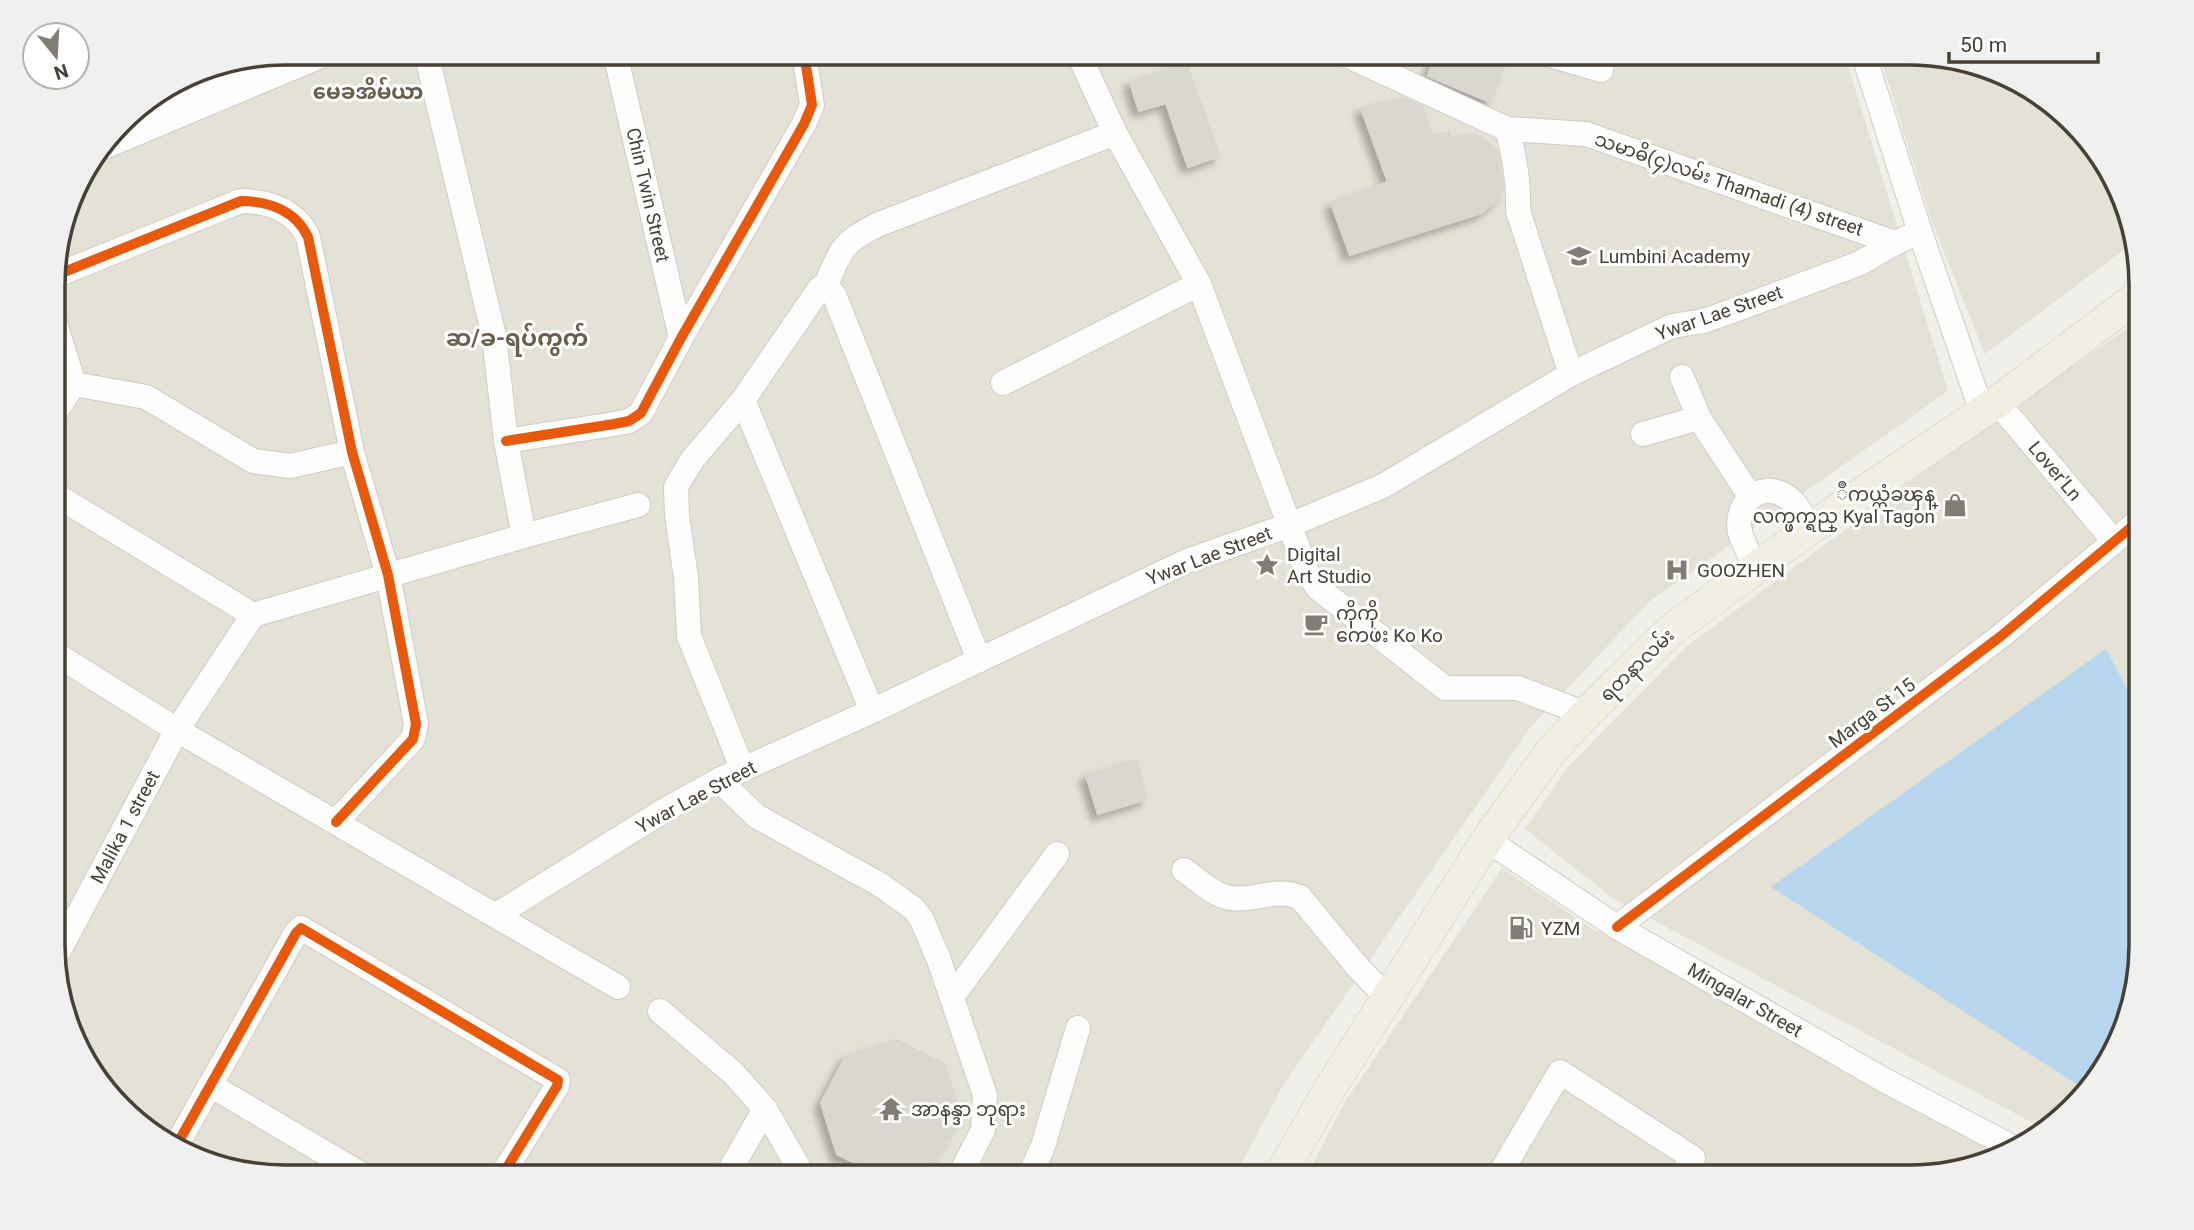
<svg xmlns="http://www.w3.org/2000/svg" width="2194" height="1230" viewBox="0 0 2194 1230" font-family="Roboto,'Noto Sans Myanmar',sans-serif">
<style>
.residential{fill:#e4e1d6}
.water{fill:#b8d7ef}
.building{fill:#dad7d1;stroke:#d8d6cf;stroke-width:2;filter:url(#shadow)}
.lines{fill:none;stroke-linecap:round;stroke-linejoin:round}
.minor-casing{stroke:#ceccc6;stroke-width:26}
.major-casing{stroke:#d3ccb6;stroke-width:33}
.minor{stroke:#fdfdfc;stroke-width:24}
.major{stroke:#f1eee3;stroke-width:32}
.cycleway-casing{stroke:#fff;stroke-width:15}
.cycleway{stroke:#e8590c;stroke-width:10}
.labels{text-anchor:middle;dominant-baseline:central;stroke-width:6;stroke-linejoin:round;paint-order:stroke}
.street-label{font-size:19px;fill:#464035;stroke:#fff}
.poi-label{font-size:19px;fill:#464035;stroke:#fff;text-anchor:start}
.neighbourhood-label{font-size:21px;font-weight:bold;fill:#695f4c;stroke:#fff}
.quarter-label{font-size:23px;font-weight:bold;fill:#695f4c;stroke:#fff}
.rim{fill:none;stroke:#464035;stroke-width:3.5}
</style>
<defs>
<filter id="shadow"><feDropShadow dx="-6" dy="6" stdDeviation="3.5" flood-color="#0004"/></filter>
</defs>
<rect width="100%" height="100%" fill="#f0efe9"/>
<g class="residential">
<polygon points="285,53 1844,53 1948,391 1649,602 1530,728 1284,1084 1234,1177 284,1177 169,1147 92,1075 54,975 54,255 77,182 131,110 196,70"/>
<polygon points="1879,53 1910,53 2025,83 2103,156 2132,244 1985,354 1932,222"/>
<polygon points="2141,319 2141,960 2111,1061 2046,1130 1614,899 1525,829 1568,767 1686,647 1989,424"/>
<polygon points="1502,868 1591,928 2015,1146 1924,1177 1306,1177 1343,1105"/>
</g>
<polygon class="water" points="2106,649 2141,715 2141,960 2111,1061 2084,1089 1771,887"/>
<g class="building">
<polygon points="1436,52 1508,52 1490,102 1428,76"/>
<polygon points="1186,64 1220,156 1188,167 1166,103 1139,111 1130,82"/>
<polygon points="1404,98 1423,107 1432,136 1449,132 1452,138 1464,135 1478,136 1490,144 1497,150 1503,188 1496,201 1481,213 1350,255 1331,203 1388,182 1361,108"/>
<polygon points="1136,760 1147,799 1098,814 1086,775"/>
<polygon points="897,1040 945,1065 960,1115 935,1162 883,1177 837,1154 821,1103 846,1056"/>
</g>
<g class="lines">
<g class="minor-casing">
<g id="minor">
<polyline points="426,53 494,336 506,441 524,536 638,505"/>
<polyline points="615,53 681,338"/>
<polyline points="1078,53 1115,133 1199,284 1307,572 1318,588 1445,688 1518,688 1586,714"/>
<polyline points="1342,53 1507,129 1586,134 1895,243 1920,232"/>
<polyline points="1543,53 1601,70"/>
<polyline points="1863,53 1920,232 1982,412"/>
<polyline points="127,116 270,56"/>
<path d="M1507 129C1515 157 1519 182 1518 211L1571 374"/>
<polyline points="104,147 328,53"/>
<path d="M54 276 241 201C269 201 296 211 308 237L352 452 388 575 416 724 413 739 336 822"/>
<polyline points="826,285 835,297 979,660"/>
<polyline points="54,320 74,384 146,397 253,461 290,466 352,452"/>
<polyline points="1682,377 1699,418 1750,496"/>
<polyline points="1003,383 1199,284"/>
<path d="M743 400 820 288 826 285C841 250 841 243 877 225L1115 133"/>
<polyline points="1997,402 2114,541"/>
<polyline points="54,414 74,384"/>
<polyline points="1643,434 1699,418"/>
<polyline points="506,441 614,424 629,421 641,413 681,338 804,124 812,105 804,53"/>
<polyline points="54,494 253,615 524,536"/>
<path d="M1756 568C1751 557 1743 544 1740 532 1734 503 1761 479 1787 497 1797 503 1804 519 1811 528"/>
<polyline points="54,653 177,730 618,987"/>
<polyline points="743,770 689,636 686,578 677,515 676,487 692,460 743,400 872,711"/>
<polyline points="719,780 756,816 879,884 913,908 921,918 939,960 985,1095 983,1130 959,1177"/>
<polyline points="1487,840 1617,927 1886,1081 2012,1147"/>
<path d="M1184 870C1197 879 1213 895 1230 898 1255 902 1274 887 1300 897L1355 964 1387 998"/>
<polyline points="496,915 665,810 719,780 872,711 1187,561 1290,525 1383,486 1571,374 1672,326 1704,321 1743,307 1860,263 1895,243"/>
<polyline points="1617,927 2001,636 2141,519"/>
<polyline points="54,960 177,730 253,615"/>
<polyline points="952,997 1057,854"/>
<polyline points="660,1011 733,1073 765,1109 804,1177"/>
<polyline points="210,1085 366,1177"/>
<polyline points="175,1148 296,933 301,928 558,1080 557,1086 501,1177"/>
<polyline points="726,1177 765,1109"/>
<polyline points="1029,1177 1043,1146 1078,1028"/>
<polyline points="1498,1177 1560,1072 1693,1158 1681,1177"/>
</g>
</g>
<g class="major-casing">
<polyline id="major" points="1279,1177 1329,1090 1487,840 1552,750 1586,714 1671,630 1811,528 1997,402 2141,294"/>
</g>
<use href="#minor" class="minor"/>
<use href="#major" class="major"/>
<g class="cycleway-casing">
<g id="cycleway">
<path d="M54 276 241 201C269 201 296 211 308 237L352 452 388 575 416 724 413 739 336 822"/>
<polyline points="506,441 614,424 629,421 641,413 681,338 804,124 812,105 804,53"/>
<polyline points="1617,927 2001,636 2141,519"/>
<polyline points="175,1148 296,933 301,928 558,1080 557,1086 501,1177"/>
</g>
</g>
<use href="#cycleway" class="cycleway"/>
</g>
<defs>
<g id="school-bare" transform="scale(1.89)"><path d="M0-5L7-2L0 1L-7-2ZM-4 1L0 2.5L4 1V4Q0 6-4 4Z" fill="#827d74" stroke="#fff" stroke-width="2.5" paint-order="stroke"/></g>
<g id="shop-bare" transform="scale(1.89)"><path d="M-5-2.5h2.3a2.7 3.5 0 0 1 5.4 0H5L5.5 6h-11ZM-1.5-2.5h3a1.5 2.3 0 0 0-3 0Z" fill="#827d74" stroke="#fff" stroke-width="2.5" paint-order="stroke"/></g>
<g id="sight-bare" transform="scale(1.89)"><path d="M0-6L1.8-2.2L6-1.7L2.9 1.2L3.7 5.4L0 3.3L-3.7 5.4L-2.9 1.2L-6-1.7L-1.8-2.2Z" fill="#827d74" stroke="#fff" stroke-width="2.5" paint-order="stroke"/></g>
<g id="hospital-bare" transform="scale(1.89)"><path d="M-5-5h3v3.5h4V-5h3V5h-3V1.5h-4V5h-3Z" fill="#827d74" stroke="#fff" stroke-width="2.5" paint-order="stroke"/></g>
<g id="cafe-bare" transform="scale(1.89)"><path d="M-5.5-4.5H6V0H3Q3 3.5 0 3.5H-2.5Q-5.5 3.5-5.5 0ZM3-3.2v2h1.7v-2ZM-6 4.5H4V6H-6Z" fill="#827d74" stroke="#fff" stroke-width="2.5" paint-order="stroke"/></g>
<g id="fuel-bare" transform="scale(1.89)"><path d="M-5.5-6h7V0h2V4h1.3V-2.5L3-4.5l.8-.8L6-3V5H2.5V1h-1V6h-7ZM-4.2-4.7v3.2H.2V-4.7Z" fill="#827d74" stroke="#fff" stroke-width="2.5" paint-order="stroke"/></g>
<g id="temple-bare" transform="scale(1.89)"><path d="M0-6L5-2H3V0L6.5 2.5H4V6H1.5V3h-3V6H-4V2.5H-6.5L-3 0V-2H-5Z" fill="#827d74" stroke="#fff" stroke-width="2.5" paint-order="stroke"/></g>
</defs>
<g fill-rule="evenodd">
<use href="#school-bare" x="1579" y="256"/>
<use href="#shop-bare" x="1955" y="505"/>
<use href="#sight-bare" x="1267" y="565"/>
<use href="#hospital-bare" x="1677" y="570"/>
<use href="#cafe-bare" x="1316" y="624"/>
<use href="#fuel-bare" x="1521" y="928"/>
<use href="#temple-bare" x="891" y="1109"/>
</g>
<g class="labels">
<g class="street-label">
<text transform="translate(1729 184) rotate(19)">သမာဓိ(၄)လမ်း Thamadi (4) street</text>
<text transform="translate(648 195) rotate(77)">Chin Twin Street</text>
<text transform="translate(1719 313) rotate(-19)">Ywar Lae Street</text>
<text transform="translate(2055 471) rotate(50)">Lover'Ln</text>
<text transform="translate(1209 556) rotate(-21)">Ywar Lae Street</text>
<text transform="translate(1637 665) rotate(-44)">ရတနာလမ်း</text>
<text transform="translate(1872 713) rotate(-37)">Marga St 15</text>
<text transform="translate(696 797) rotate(-28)">Ywar Lae Street</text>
<text transform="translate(125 827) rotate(-62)">Malika 1 street</text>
<text transform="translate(1745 1000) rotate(30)">Mingalar Street</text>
</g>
<g class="poi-label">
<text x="1599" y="256">Lumbini Academy</text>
<text x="1935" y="494" text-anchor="end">ဳကယ္တံခၾန္<tspan x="1935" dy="22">လက္ဖက္ရည္ Kyal Tagon</tspan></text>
<text x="1287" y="554">Digital<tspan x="1287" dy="22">Art Studio</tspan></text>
<text x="1697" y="570">GOOZHEN</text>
<text x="1336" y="613">ကိုကို<tspan x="1336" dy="22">ကေဖး Ko Ko</tspan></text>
<text x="1541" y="928">YZM</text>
<text x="911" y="1109">အာနန္ဒာ ဘုရား</text>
</g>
<g class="neighbourhood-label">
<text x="368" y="92">မေခအိမ်ယာ</text>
</g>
<g class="quarter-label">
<text x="517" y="338">ဆ/ခ-ရပ်ကွက်</text>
</g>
</g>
<path d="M0 0H2194V1230H0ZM285 65H1909A220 220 0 0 1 2129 285V945A220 220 0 0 1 1909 1165H285A220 220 0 0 1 65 945V285A220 220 0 0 1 285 65Z" fill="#f0f0ef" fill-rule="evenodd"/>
<path class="rim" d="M285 65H1909A220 220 0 0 1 2129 285V945A220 220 0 0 1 1909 1165H285A220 220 0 0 1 65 945V285A220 220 0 0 1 285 65Z"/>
<g transform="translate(56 56) rotate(162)"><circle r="33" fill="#ffffff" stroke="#b5b3ae" stroke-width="2"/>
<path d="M0-5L12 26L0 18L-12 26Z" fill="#827d74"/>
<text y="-10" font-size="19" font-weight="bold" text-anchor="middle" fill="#464035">N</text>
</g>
<path d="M1949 52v10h149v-10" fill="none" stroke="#464035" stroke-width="3.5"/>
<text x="1960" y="52" font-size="21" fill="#464035" stroke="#ffffff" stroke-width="5" paint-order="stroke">50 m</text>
</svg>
